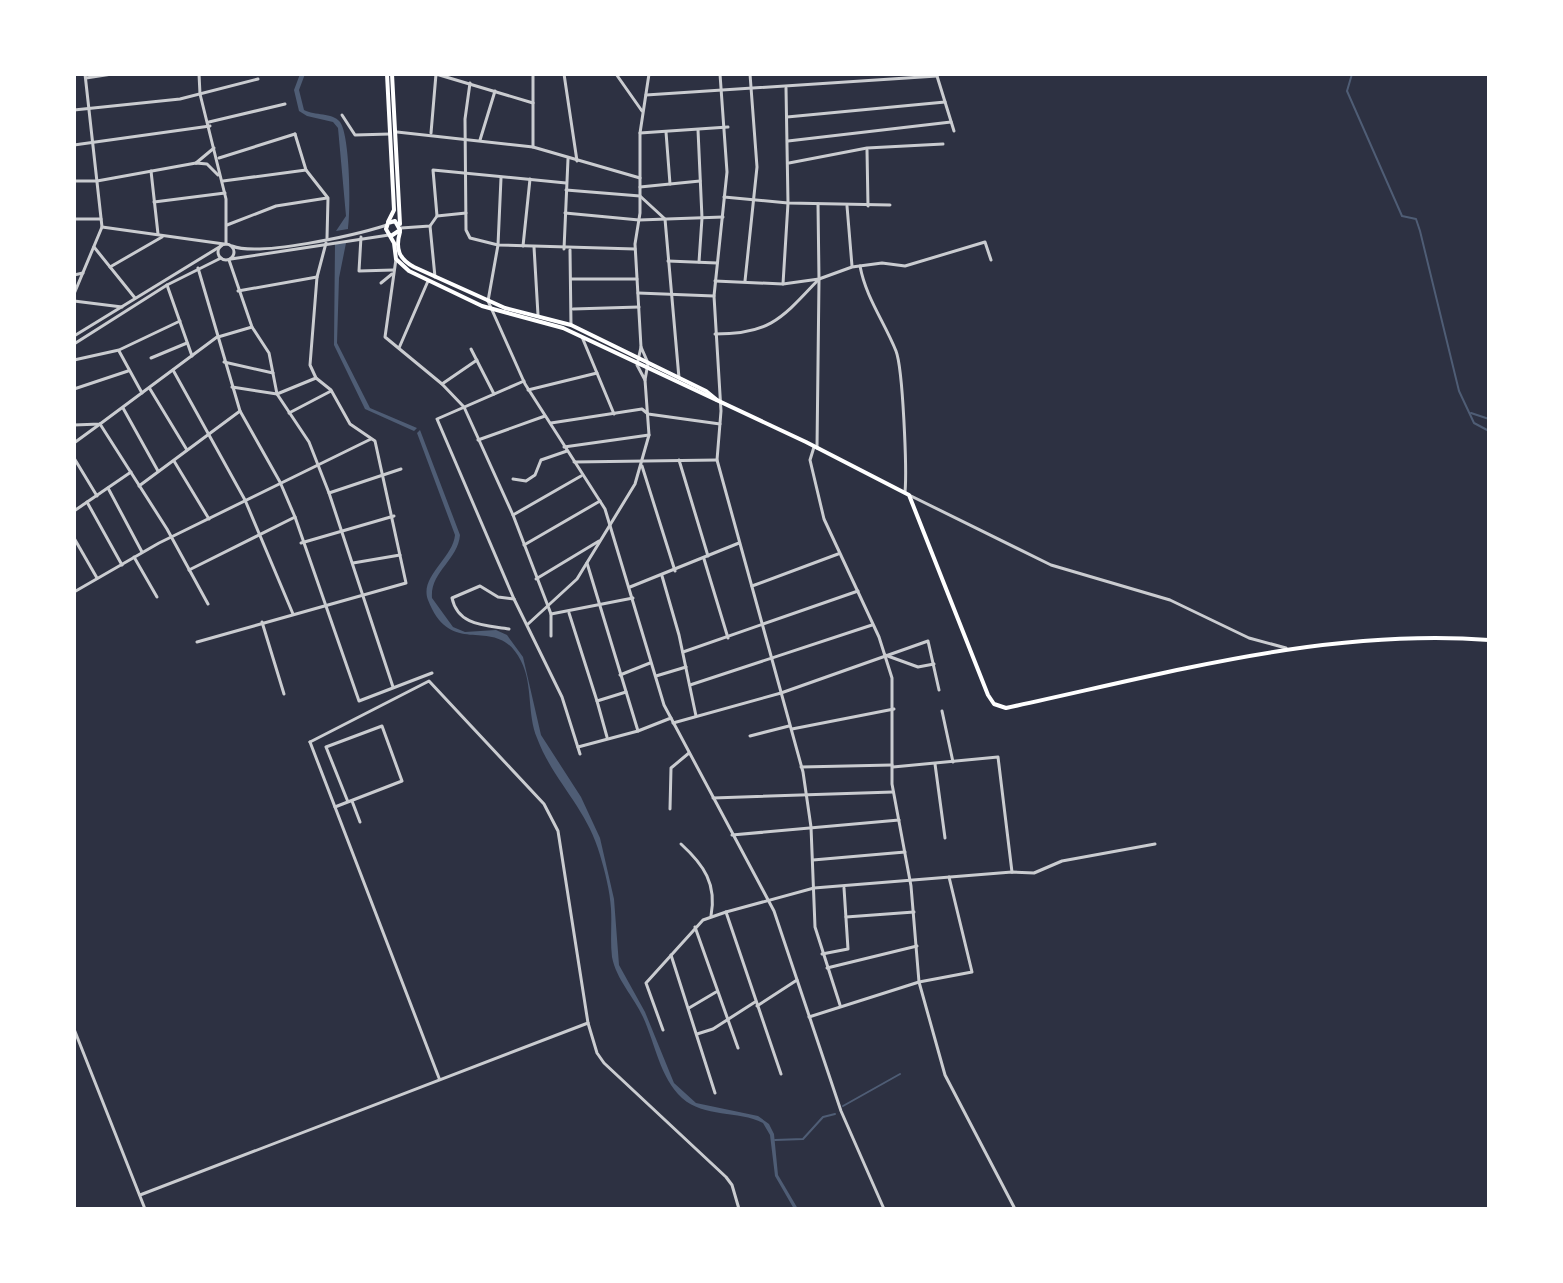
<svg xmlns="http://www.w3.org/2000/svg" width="1563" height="1283" viewBox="0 0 1563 1283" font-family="'Source Sans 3',sans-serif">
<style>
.water{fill:#4f5d75}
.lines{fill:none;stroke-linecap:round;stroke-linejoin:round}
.stream{stroke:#4f5d75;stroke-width:2}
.minor{stroke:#caccd0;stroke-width:3}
.tertiary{stroke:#caccd0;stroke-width:3}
.secondary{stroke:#fff;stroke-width:4}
</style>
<rect width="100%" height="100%" fill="#2d3142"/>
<g class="water">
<path d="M300 74H305L299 90 304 110C315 116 332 112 340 122 350 135 351 211 348 229L336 231 346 216 338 128 333 122 307 116 299 111 294 90Z"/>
<polygon points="346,243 339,278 337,343 370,408 417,428 414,431 365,409 334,345 335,244"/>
<path d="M420 430 460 535C458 560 430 572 432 598L453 627 465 632 496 630 507 635 523 657 541 735 581 797 600 838 614 899 619 965 645 1012 674 1083 696 1103 758 1116 769 1124 774 1134 778 1175 798 1209H794L775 1176 770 1135 763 1123C738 1110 704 1118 682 1098 660 1078 655 1043 643 1017 634 997 616 979 612 957 610 941 612 925 611 909 610 891 605 872 600 855 587 808 553 781 537 738 527 714 533 684 521 661 496 611 452 662 428 600 419 577 453 558 455 535L417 433Z"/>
</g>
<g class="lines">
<g class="stream">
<polyline points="1352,74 1347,91 1402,216 1416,219 1420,231 1459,391 1474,423 1489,431"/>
<polyline points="1471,413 1489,419"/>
<polyline points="843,1106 900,1074"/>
<polyline points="775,1140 803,1139 823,1117 835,1114"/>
</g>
<g class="minor">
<polyline points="564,74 577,161"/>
<polyline points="616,74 642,111"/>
<polyline points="86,78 112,74"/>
<polyline points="470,83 465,119 466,230 470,238 498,245 635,249"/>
<polyline points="646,95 937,76"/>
<polyline points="74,110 180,99 258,79"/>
<polyline points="342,115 355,135 390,134"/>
<polyline points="787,117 945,102"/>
<polyline points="209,122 285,104"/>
<polyline points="698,130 702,218 699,262"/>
<polyline points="397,132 533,147 640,178"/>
<polyline points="666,132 670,184"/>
<polyline points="431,133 436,74 533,103"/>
<polyline points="640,133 728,127"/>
<polyline points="480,140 495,91"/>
<polyline points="788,141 951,122"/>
<polyline points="74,145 210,126"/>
<polyline points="533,147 533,74"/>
<polyline points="867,150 868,206"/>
<polyline points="219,158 295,134"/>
<polyline points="789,163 867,148 943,144"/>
<polyline points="151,171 158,234"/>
<polyline points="223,181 306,170"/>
<polyline points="640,187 700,181"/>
<polyline points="566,190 640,196 665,219 679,378"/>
<polyline points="724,197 788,203 890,205"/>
<polyline points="154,202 225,193"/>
<polyline points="847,206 852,266"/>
<polyline points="565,213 639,220 723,217"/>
<polyline points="437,216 433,170 566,183"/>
<polyline points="74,219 101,219"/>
<polyline points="227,225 276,206 327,198"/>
<polyline points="430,226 435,277"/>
<polyline points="401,228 430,226 437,216 466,213"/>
<polyline points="361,237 359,271 393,270"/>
<polyline points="523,246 530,179"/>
<polyline points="94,247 135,298"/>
<polyline points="534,247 538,315"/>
<polyline points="564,249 568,159"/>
<polyline points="570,250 571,325"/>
<polyline points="396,259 385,337 442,384 464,407 513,515 551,614 551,636"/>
<polyline points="668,261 717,263"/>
<polyline points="110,267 162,237"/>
<polyline points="571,279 637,279"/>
<polyline points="715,281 783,284 819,279 852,267 882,263 905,266 985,242 991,260"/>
<polyline points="745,281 757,167 750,74"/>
<polyline points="381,283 392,274"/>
<polyline points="783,284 788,203 786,88"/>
<polyline points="167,285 192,356"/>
<polyline points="238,291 317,277"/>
<polyline points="638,293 714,296"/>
<polyline points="74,301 122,307"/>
<polyline points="488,301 498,245 501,178"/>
<polyline points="573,309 639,307"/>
<path d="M715 334C771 334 782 318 819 279L818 204"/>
<polyline points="218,337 252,327"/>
<polyline points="582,337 614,414"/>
<polyline points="399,348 428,281"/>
<polyline points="471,349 494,394"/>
<polyline points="119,351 142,393"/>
<polyline points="151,358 187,343"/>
<polyline points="74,360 119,350 180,321"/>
<polyline points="224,362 273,373"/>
<polyline points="173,370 245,500 293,614"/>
<polyline points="524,381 437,419 514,599 562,697 580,754"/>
<polyline points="442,384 477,360"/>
<polyline points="232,387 277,394 316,378"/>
<polyline points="74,389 128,371"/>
<polyline points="150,389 187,450"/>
<polyline points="528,390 597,373"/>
<polyline points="123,408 158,471"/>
<polyline points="289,413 331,391"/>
<polyline points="551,423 642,409 648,414 720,424"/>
<polyline points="478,440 545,416"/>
<polyline points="74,443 100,424"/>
<polyline points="564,447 649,435"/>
<polyline points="817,448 819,280"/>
<polyline points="74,458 97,496"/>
<polyline points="679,460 708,556"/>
<polyline points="174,461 209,519"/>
<polyline points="574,462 717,460"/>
<polyline points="642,466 675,571"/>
<polyline points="513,479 526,481 535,475 541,460 567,451"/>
<polyline points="139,486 240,411"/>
<polyline points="108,488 142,552"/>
<polyline points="329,493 401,469"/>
<polyline points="909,495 1051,565 1170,600 1249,638 1286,648"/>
<polyline points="87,502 122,565"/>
<polyline points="74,511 131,472"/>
<polyline points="513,515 581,476"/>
<polyline points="74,538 97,578"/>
<polyline points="301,543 394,516"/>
<polyline points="524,545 600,501"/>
<polyline points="134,557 157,597"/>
<polyline points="704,559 728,638"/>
<polyline points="353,563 400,555"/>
<polyline points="587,563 638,731"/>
<polyline points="189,570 295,517"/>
<polyline points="662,576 679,635 696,716"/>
<polyline points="536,579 599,541"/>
<polyline points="752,586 838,554"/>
<polyline points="630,587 739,543"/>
<polyline points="569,613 597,701"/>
<polyline points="551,614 633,598"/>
<polyline points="262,622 284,694"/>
<path d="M509 629C485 625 458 626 452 598L480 586 498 597 514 599"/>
<polyline points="683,652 858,591"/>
<polyline points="885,655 918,667 934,664"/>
<polyline points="620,675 650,663"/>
<polyline points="656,676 686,667"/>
<polyline points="690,685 872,625"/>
<polyline points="942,711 953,762"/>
<polyline points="673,723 781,693 928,641 939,690"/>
<polyline points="792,729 894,709"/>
<polyline points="750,736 789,726"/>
<polyline points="607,737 597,701 626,692"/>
<polyline points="310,742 439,1078"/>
<polyline points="578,747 638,731 671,718"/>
<polyline points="935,764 945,838"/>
<polyline points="801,767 892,765"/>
<polyline points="893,767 998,757 1012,872"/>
<polyline points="713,798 893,792"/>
<polyline points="352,801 360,822"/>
<polyline points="335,807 340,805 402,781 382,726 326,747 348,802"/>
<polyline points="670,809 671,768 689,753"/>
<polyline points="732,835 899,820"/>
<path d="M681 844C704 865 717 884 711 916"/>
<polyline points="813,860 905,852"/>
<polyline points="726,912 781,1074"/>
<polyline points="846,917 914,912"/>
<polyline points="695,927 738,1048"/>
<polyline points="822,954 848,949 844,888"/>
<polyline points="671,955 715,1093"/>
<polyline points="827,968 917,946"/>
<polyline points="919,982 972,972 949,877"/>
<polyline points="757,1006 797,980"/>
<polyline points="689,1008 716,992"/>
<polyline points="663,1030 646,983 703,920 726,912 814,888 1012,872 1034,873 1062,861 1155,844"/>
<polyline points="697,1034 713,1029 755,1002"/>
<polyline points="140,1195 588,1023"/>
</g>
<g class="tertiary">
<polyline points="199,74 200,94 226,199 226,244"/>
<polyline points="720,74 727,172 714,296 721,411 717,460 803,772 811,827 815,927 840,1005"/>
<polyline points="937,76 954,131"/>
<polyline points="295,134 306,170 328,198 327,238"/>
<polyline points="196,163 214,148"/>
<polyline points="74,181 97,181 196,163 207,164 218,175"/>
<polyline points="102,227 224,244"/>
<circle cx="226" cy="252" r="8"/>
<path d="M232 246C259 257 356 235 387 225"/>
<polyline points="231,259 389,235"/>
<polyline points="229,260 252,327 269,353 277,394 309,442 329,493 393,687"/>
<path d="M860 266C866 298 884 321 896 351 903 369 907 470 905 492"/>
<polyline points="198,268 240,411 280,482 295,517 359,701 432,673"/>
<polyline points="74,275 83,273"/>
<polyline points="74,294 102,227 85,74"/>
<polyline points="488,301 525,384 605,509 664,705 774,911 841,1111 884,1209"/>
<polyline points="74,336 221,246"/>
<polyline points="74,344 167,285 221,258"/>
<polyline points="641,347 635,244 640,213 640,133 649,74"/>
<polygon points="641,347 648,363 645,380 637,365"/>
<polyline points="100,424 167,529 208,604"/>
<polyline points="74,425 100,424 217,337"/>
<polyline points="814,447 810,460 824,519 879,637 892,678 892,784 911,886 919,982 945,1075 1015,1209"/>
<polyline points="74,592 159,543 371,439"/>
<polyline points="528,624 577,579 635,484 649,435 645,380"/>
<polyline points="197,642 406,583 375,441 350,424 331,390 316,378 310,365 317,277 326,243"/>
<polyline points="310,742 429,681 544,804 558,831 588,1023 597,1053 604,1063 726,1177 732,1185 739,1209"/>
<polyline points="809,1017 919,982"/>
<polyline points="74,1029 145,1209"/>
</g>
<g class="secondary">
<polyline points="387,74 394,210 388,222"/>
<polyline points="392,74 400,224"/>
<path d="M400 232C395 249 399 259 414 267L505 308 571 325 706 391 717 400"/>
<path d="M391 236 400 230 395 221 388 223 386 229 394 243 396 259 409 271 482 306 563 328 806 442 909 495 988 695 994 704 1006 708C1165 674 1324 628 1489 640"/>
</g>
</g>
<rect width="1563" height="1283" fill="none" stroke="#ffffff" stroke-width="152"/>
</svg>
